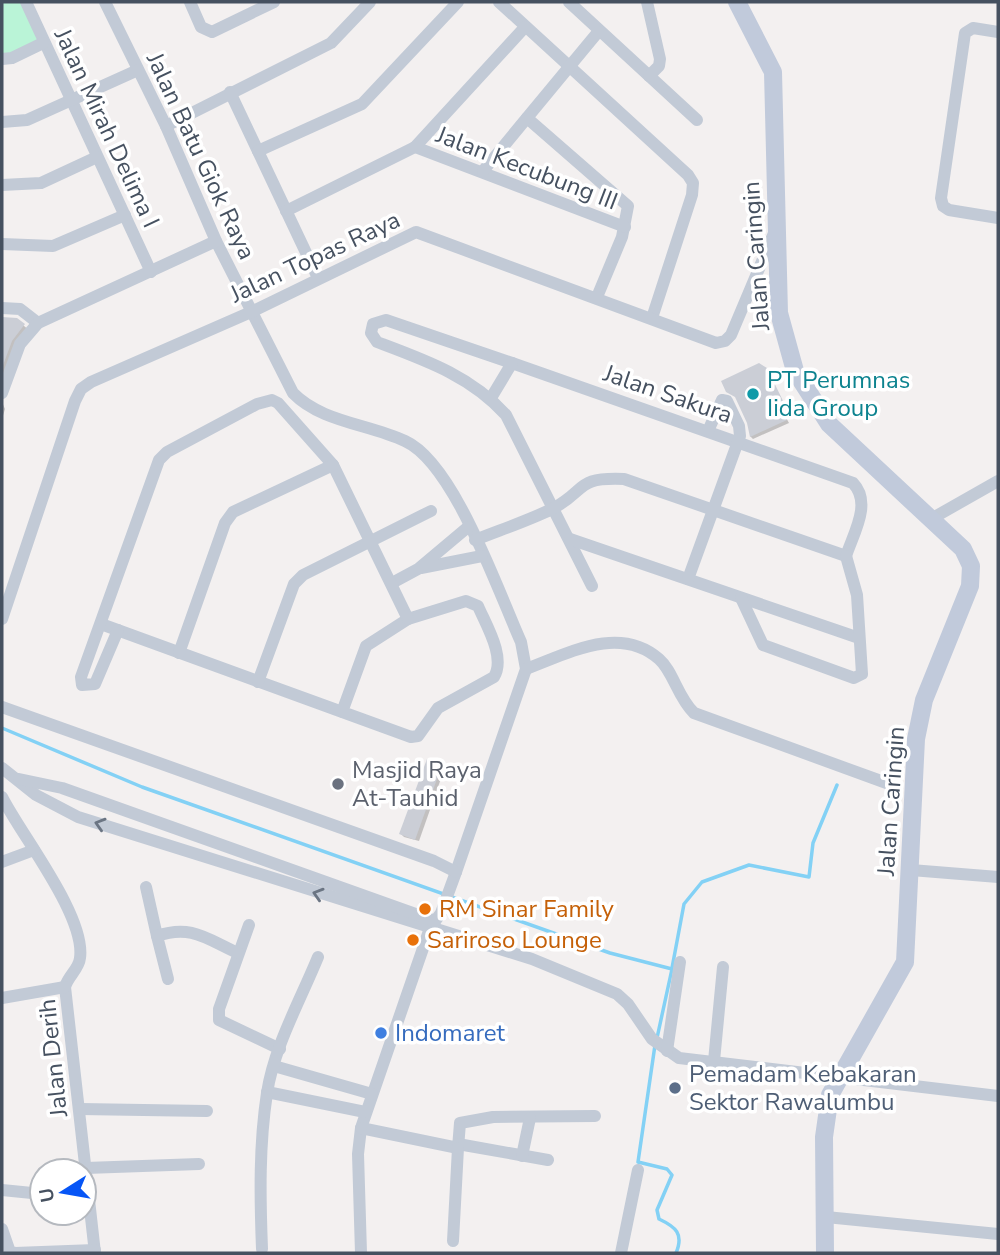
<svg xmlns="http://www.w3.org/2000/svg" width="1000" height="1255" viewBox="0 0 1000 1255" font-family="'Nunito Sans',sans-serif">
<style>
.green{fill:#baf4d7}
.shadow{fill:#0003}
.lines{fill:none;stroke-linecap:round;stroke-linejoin:round}
.stream{stroke:#83d1f5;stroke-width:3.5}
.building{fill:#cbced6}
.street{stroke:#c2cad6;stroke-width:12}
.secondary{stroke:#c1cadb;stroke-width:18}
.oneway{stroke:#6b7583}
.culture-dot{fill:#0f9aa8;stroke:#fff;stroke-width:2.5}
.worship-dot{fill:#6b7280;stroke:#fff;stroke-width:2.5}
.food-dot{fill:#e8710a;stroke:#fff;stroke-width:2.5}
.shop-dot{fill:#3f7fe0;stroke:#fff;stroke-width:2.5}
.service-dot{fill:#5c6f8a;stroke:#fff;stroke-width:2.5}
.labels{text-anchor:middle;dominant-baseline:central;stroke-width:7;stroke-linejoin:round;paint-order:stroke}
.street-label{font-size:24px;fill:#465160;stroke:#fff}
.culture-label{font-size:24px;fill:#0d838f;stroke:#fff;text-anchor:start}
.worship-label{font-size:24px;fill:#5b616d;stroke:#fff;text-anchor:start}
.food-label{font-size:24px;fill:#c56008;stroke:#fff;text-anchor:start}
.shop-label{font-size:24px;fill:#366cbe;stroke:#fff;text-anchor:start}
.service-label{font-size:24px;fill:#4e5e75;stroke:#fff;text-anchor:start}
</style>
<rect width="100%" height="100%" fill="#f3f0f0"/>
<polygon class="green" points="2,2 26,2 43,43 2,59"/>
<g class="shadow">
<polygon points="2,318 16,319 31,332 2,393"/>
<polygon points="766,369 787,410 783,412 789,423 753,439 750,436"/>
<polygon points="2,402 5,409 2,419"/>
<polygon points="441,767 444,770 419,841 404,837 401,834"/>
</g>
<g class="lines">
<g class="stream">
<polyline points="2,728 142,787 610,953 672,969 657,1038"/>
<polyline points="672,968 684,904 702,882 749,865 809,877 813,843 837,785"/>
<path d="M655 1045 638 1162 667 1169 672 1175 657 1210 659 1219C676 1227 684 1234 676 1253"/>
</g>
</g>
<g class="building">
<polygon points="2,317 17,318 25,324 12,341 2,368"/>
<polygon points="759,363 767,368 786,407 782,409 787,420 750,437 747,423 735,397 726,392 721,381"/>
<polygon points="427,759 442,765 415,840 399,834"/>
</g>
<g class="lines">
<g class="street">
<polyline points="26,2 151,272"/>
<path d="M105 2 166 126 216 241 293 393C321 422 369 424 405 441 454 463 498 591 521 642L526 669 456 872 441 913 430 928 361 1128 358 1154 361 1253"/>
<polyline points="190,2 201,27 212,32 274,2"/>
<polyline points="499,2 688,175 693,183 692,195 652,318"/>
<polyline points="569,2 697,120"/>
<polyline points="647,2 660,59 659,66 649,76"/>
<polyline points="998,32 973,28 965,33 941,198 943,206 949,210 998,218"/>
<polyline points="2,59 12,58 43,43"/>
<polyline points="230,92 318,278"/>
<polyline points="527,118 628,206 622,237 597,297"/>
<polyline points="2,122 27,120 138,70"/>
<polyline points="166,126 331,43 370,2"/>
<polyline points="415,147 625,227"/>
<polyline points="258,151 362,104 458,2"/>
<polyline points="483,171 598,32"/>
<polyline points="2,185 41,183 97,157"/>
<polyline points="286,211 415,147 525,27"/>
<polyline points="2,244 53,246 125,215"/>
<polyline points="2,308 20,309 38,323"/>
<path d="M512 363 853 483C872 503 854 532 846 556"/>
<polyline points="2,393 20,344 38,323 216,241"/>
<path d="M491 398 512 363 386 320 373 324 371 333 377 342C425 360 471 376 506 415L592 586"/>
<polyline points="931,519 998,481"/>
<polyline points="570,539 859,638"/>
<path d="M475 540C500 530 527 521 552 509 588 490 574 477 624 479L846 556"/>
<polyline points="421,568 482,556"/>
<polyline points="688,579 740,436 739,426 727,401 722,400 708,431"/>
<polyline points="392,583 418,569 468,527"/>
<polyline points="741,598 763,645 854,678 862,674 857,595 846,556"/>
<polyline points="2,619 75,401 81,389 91,382 251,312 416,232 716,343 725,341 731,335 774,233"/>
<path d="M101 624 411 737 418 736 438 708 494 677C506 657 486 625 478 606L466 601 408 619 366 646 342 712"/>
<polyline points="118,630 95,684 82,685 81,677 159,460 167,452 257,404 272,400 278,403 333,465 408,619"/>
<polyline points="179,653 225,523 233,512 333,465"/>
<path d="M526 669C567 654 619 624 659 659 673 671 678 698 694 713L892 785"/>
<polyline points="258,682 294,584 303,575 431,511"/>
<polyline points="2,707 434,861 456,872"/>
<polyline points="2,768 36,795 78,817 532,959 617,994 628,1004 652,1039 679,1058 998,1096"/>
<polyline points="19,779 62,788 435,921"/>
<path d="M2 797C21 835 86 916 80 958 79 969 68 976 65 987L95 1253"/>
<polyline points="2,862 34,850"/>
<polyline points="911,870 998,877"/>
<polyline points="146,887 157,936"/>
<polyline points="249,925 219,1009 219,1020 280,1049"/>
<path d="M168 979 157 936C191 924 207 939 238 953"/>
<polyline points="2,998 65,987"/>
<polyline points="667,1051 680,962"/>
<polyline points="714,1061 723,967"/>
<polyline points="274,1066 372,1094"/>
<polyline points="267,1092 365,1112"/>
<polyline points="80,1109 207,1111"/>
<polyline points="361,1128 458,1148 460,1123 493,1117 595,1116"/>
<polyline points="458,1144 548,1160"/>
<polyline points="522,1156 530,1118"/>
<polyline points="86,1168 199,1164"/>
<polyline points="2,1190 42,1194"/>
<polyline points="826,1217 998,1234"/>
<polyline points="2,1229 10,1252 15,1253 95,1250"/>
<polyline points="453,1241 458,1148"/>
<path d="M262 1249C260 1197 259 1145 267 1093 274 1047 300 1001 318 957"/>
<polyline points="621,1253 638,1170"/>
</g>
<polyline class="secondary" points="737,2 773,72 779,313 795,371 829,424 963,549 971,566 970,586 924,700 916,739 905,962 830,1095 824,1137 825,1253"/>
</g>
<defs><path id="oneway-chevron" d="M-2-3.5L2.5 0L-2 3.5" fill="none" stroke-width="1.6" stroke-linecap="round" stroke-linejoin="round" transform="scale(1.75)"/></defs>
<g class="oneway">
<use href="#oneway-chevron" transform="translate(100 824) rotate(-163)"/>
<use href="#oneway-chevron" transform="translate(318 894) rotate(-163)"/>
</g>
<circle class="culture-dot" cx="753" cy="394" r="7"/>
<circle class="worship-dot" cx="338" cy="784" r="7"/>
<g class="food-dot">
<circle cx="425" cy="909" r="7"/>
<circle cx="413" cy="940" r="7"/>
</g>
<circle class="shop-dot" cx="381" cy="1033" r="7"/>
<circle class="service-dot" cx="675" cy="1088" r="7"/>
<g class="labels">
<g class="street-label">
<text transform="translate(107 128) rotate(65)">Jalan Mirah Delima I</text>
<text transform="translate(201 156) rotate(65)">Jalan Batu Giok Raya</text>
<text transform="translate(527 168) rotate(21)">Jalan Kecubung III</text>
<text transform="translate(756 256) rotate(-94)">Jalan Caringin</text>
<text transform="translate(315 257) rotate(-25)">Jalan Topas Raya</text>
<text transform="translate(668 394) rotate(19)">Jalan Sakura</text>
<text transform="translate(891 801) rotate(-86)">Jalan Caringin</text>
<text transform="translate(53 1058) rotate(-96)">Jalan Derih</text>
</g>
<g class="culture-label">
<text x="767" y="380">PT Perumnas<tspan x="767" dy="28">Iida Group</tspan></text>
</g>
<g class="worship-label">
<text x="352" y="770">Masjid Raya<tspan x="352" dy="28">At-Tauhid</tspan></text>
</g>
<g class="food-label">
<text x="439" y="909">RM Sinar Family</text>
<text x="427" y="940">Sariroso Lounge</text>
</g>
<g class="shop-label">
<text x="395" y="1033">Indomaret</text>
</g>
<g class="service-label">
<text x="689" y="1074">Pemadam Kebakaran<tspan x="689" dy="28">Sektor Rawalumbu</tspan></text>
</g>
</g>
<rect width="1000" height="1255" fill="none" stroke="#465160" stroke-width="7"/>
<g transform="translate(63 1192) rotate(259)"><circle r="33" fill="#ffffff" stroke="#b5b9bf" stroke-width="2"/>
<path d="M0-5L12 26L0 18L-12 26Z" fill="#0655f6"/>
<text y="-10" font-size="19" font-weight="bold" text-anchor="middle" fill="#465160">U</text>
</g>
</svg>
